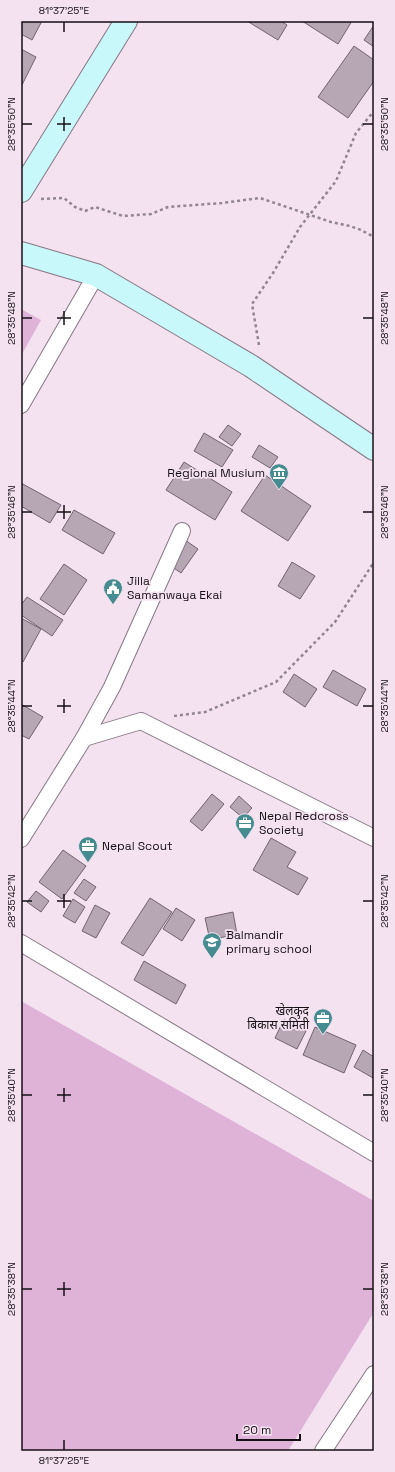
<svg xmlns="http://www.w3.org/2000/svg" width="395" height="1472" viewBox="0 0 395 1472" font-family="'Space Grotesk','Noto Sans Devanagari',sans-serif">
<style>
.green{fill:#dfb3d8}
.building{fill:#b7a7b4;stroke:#72636f}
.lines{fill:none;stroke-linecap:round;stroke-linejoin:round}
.street-casing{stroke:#877784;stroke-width:18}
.secondary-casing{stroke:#877784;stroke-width:24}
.path{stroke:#91858f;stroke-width:2.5;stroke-dasharray:3 3;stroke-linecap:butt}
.street{stroke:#fff;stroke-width:16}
.secondary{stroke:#c9f8fa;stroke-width:22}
.ticks{fill:none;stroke:#161015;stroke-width:1.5}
.labels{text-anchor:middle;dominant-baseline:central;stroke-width:3.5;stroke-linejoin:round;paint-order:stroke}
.poi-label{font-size:12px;fill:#161015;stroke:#f4e2f0;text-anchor:start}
.neatline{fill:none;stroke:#161015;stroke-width:1.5}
.ticks-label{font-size:10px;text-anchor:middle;fill:#161015}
</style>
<rect width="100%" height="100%" fill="#f4e2f0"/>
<g class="green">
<polygon points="21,309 41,320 21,356"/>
<polygon points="21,1001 374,1201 374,1312 288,1451 21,1451"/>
</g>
<g class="building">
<polygon points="21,21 42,21 32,40 21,34"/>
<polygon points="247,21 281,21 287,25 278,40"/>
<polygon points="302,21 352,21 338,44"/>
<polygon points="374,25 374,47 364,40"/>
<polygon points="354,46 374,60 374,81 348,118 318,97"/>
<polygon points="21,49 36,57 21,87"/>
<polygon points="228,425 241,434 232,446 219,437"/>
<polygon points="204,433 233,450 222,467 194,451"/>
<polygon points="259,445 278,457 270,468 252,457"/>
<polygon points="184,462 232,492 215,520 166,490"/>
<polygon points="265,475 311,506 288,541 241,511"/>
<polygon points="21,483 61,505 50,523 21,506"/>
<polygon points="74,510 115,533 103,554 62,530"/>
<polygon points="185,540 198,549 181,573 168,564"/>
<polygon points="292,562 315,576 300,599 278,586"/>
<polygon points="64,564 87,580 64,615 40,599"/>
<polygon points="27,597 63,620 52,636 21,615 21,605"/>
<polygon points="21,618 41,629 23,662 21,660"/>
<polygon points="333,670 366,689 357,706 323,687"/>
<polygon points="294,674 317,689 305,707 283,692"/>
<polygon points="21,704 43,717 29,739 21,735"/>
<polygon points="212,794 224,804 202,831 190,821"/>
<polygon points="239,796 252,808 243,818 230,807"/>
<polygon points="271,838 296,852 287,867 308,878 298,895 253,870"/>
<polygon points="63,850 86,866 62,899 39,882"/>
<polygon points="84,879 96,887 86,901 74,893"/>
<polygon points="36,891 49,901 41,912 27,902"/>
<polygon points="150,898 172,912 143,956 121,943"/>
<polygon points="73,899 85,907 75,923 63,916"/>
<polygon points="95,905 110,913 96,938 82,931"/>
<polygon points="176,908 195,920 182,941 163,929"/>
<polygon points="233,912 237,934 210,940 205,918"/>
<polygon points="144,961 186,985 176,1004 134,980"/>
<polygon points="284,1019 306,1031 297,1049 275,1038"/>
<polygon points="315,1027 356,1045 344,1073 303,1055"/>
<polygon points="363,1050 374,1057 373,1078 354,1067"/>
</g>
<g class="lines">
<g class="street-casing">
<g id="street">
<polyline points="21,405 96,275"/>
<polyline points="84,738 112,687 182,531"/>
<polyline points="21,839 84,738 141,721 374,838"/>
<polyline points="21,943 374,1153"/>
<polyline points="323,1451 374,1374"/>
</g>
</g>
<g class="secondary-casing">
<g id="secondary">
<polyline points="21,191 126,21"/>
<polyline points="21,253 96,275 251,366 374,449"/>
</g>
</g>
<g class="path">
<polyline points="41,199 64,198 75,207 85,211 95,207 123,216 151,214 168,207 222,203 260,198 331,222 350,226 361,230 374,237"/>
<polyline points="259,345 252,304 273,273 300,227 336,181 356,133 374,111"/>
<polyline points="174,716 205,712 276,682 335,622 374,562"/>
</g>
<use href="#street" class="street"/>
<use href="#secondary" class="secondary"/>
</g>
<path class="ticks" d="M64 22V32M64 117V131M22 124H32M57 124H71M363 124H373M64 311V325M22 318H32M57 318H71M363 318H373M64 505V519M22 512H32M57 512H71M363 512H373M64 699V713M22 706H32M57 706H71M363 706H373M64 894V908M22 901H32M57 901H71M363 901H373M64 1088V1102M22 1095H32M57 1095H71M363 1095H373M64 1282V1296M22 1289H32M57 1289H71M363 1289H373M64 1440V1450"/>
<defs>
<g id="museum-pin" transform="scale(1)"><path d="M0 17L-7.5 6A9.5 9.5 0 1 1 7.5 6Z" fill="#448c90" stroke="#f4e2f0"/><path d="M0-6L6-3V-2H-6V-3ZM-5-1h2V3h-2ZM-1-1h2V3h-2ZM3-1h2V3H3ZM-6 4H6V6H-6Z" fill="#fff"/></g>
<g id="civic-pin" transform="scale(1)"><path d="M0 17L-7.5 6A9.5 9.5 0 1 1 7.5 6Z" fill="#448c90" stroke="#f4e2f0"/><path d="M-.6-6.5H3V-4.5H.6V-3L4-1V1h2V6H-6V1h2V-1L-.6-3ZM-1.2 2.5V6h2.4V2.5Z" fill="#fff"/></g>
<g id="office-pin" transform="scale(1)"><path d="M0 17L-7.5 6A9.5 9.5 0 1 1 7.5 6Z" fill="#448c90" stroke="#f4e2f0"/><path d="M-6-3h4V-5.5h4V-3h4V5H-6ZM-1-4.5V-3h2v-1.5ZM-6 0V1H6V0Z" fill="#fff"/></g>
<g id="school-pin" transform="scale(1)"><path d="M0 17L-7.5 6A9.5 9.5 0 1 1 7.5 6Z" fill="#448c90" stroke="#f4e2f0"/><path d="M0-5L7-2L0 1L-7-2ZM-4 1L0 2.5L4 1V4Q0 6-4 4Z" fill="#fff"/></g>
</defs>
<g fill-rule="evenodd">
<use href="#museum-pin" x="279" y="473"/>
<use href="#civic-pin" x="113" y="588"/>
<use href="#office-pin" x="245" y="823"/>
<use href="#office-pin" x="88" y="846"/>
<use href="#school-pin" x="212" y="942"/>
<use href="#office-pin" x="323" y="1018"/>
</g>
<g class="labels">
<g class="poi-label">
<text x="265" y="473" text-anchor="end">Regional Musium</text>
<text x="127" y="581">Jilla<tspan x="127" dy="14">Samanwaya Ekai</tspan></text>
<text x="259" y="816">Nepal Redcross<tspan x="259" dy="14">Society</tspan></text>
<text x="102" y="846">Nepal Scout</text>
<text x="226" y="935">Balmandir<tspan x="226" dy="14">primary school</tspan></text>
<text x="309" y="1011" text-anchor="end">खेलकुद<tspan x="309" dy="14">बिकास समिती</tspan></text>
</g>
</g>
<rect width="395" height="1472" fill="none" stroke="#f4e2f0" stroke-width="44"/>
<path d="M237 1434v6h63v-6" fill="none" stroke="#161015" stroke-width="2"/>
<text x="243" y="1434" font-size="12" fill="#161015" stroke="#f4e2f0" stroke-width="3" paint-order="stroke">20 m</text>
<rect x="22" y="22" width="351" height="1428" class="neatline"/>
<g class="ticks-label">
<text x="64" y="14">81°37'25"E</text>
<text transform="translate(11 124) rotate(-90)" y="4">28°35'50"N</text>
<text transform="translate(384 124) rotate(-90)" y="4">28°35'50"N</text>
<text transform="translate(11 318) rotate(-90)" y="4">28°35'48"N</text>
<text transform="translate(384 318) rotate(-90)" y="4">28°35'48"N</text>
<text transform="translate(11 512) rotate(-90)" y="4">28°35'46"N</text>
<text transform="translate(384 512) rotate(-90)" y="4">28°35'46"N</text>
<text transform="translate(11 706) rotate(-90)" y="4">28°35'44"N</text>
<text transform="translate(384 706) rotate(-90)" y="4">28°35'44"N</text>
<text transform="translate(11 901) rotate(-90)" y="4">28°35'42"N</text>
<text transform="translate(384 901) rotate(-90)" y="4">28°35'42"N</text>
<text transform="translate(11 1095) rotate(-90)" y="4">28°35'40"N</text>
<text transform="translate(384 1095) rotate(-90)" y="4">28°35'40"N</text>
<text transform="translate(11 1289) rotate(-90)" y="4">28°35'38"N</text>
<text transform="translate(384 1289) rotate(-90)" y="4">28°35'38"N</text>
<text x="64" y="1464">81°37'25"E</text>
</g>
</svg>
